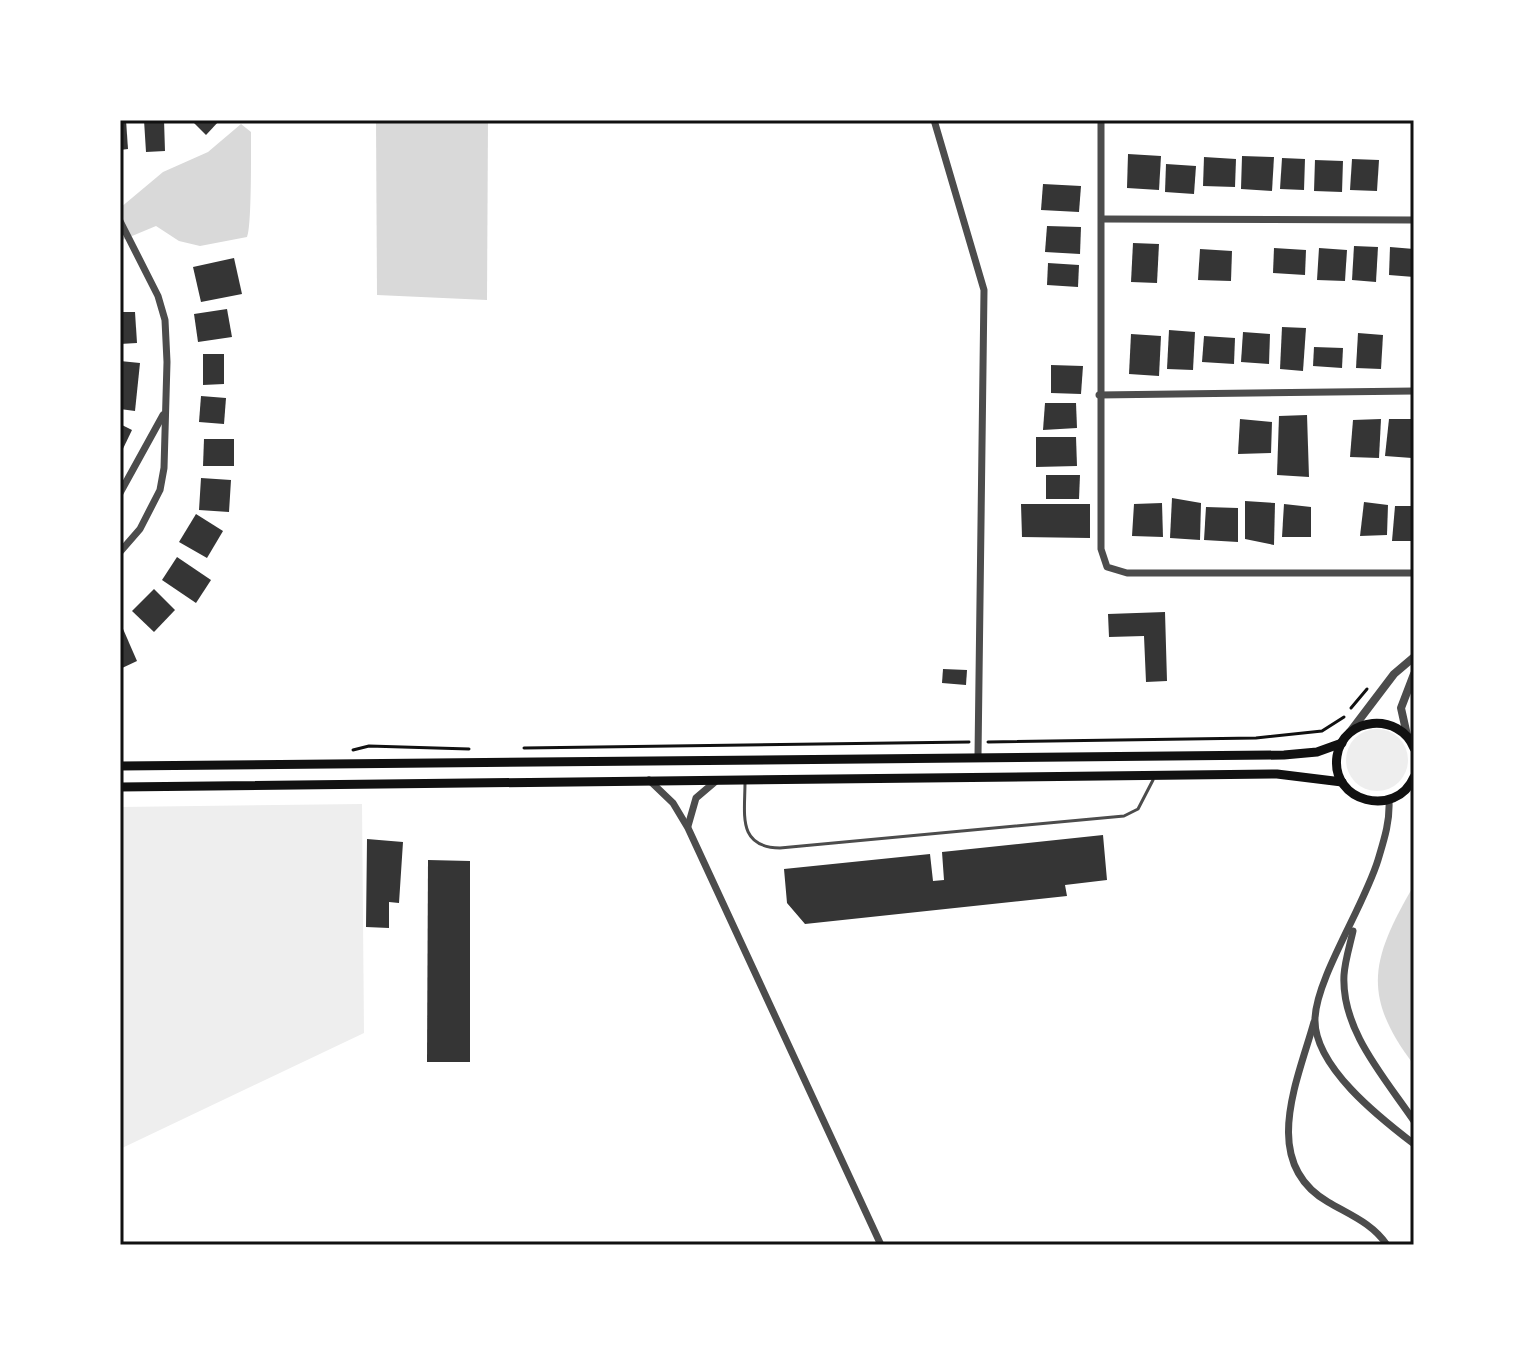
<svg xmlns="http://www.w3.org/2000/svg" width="1534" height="1365" viewBox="0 0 1534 1365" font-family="Raleway,sans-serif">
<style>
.green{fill:#eee}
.water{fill:#d9d9d9}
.building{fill:#353535}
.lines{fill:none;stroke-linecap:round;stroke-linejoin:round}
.path{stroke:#111;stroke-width:3}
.service{stroke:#4c4c4c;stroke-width:3}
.minor{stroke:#4c4c4c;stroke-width:7}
.tertiary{stroke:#4c4c4c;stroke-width:8}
.secondary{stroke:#111;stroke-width:9}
.neatline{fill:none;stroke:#111;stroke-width:3}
</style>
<rect width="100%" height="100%" fill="#fff"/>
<g class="green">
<circle cx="1377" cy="760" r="31"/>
<polygon points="362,804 364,1033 120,1149 120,807"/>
</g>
<g class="water">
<polygon points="376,120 488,120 487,300 377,295"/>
<path d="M241 124 251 132C251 149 252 229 247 237L200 246 179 241 156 226 120 241V208L163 172 208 152Z"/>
<path d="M1414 885V1065C1360 994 1372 958 1414 885Z"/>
</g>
<g class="building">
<polygon points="120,120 126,120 128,149 120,150"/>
<polygon points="144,120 164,120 165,151 146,152"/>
<polygon points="191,120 220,120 206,135"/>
<polygon points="1128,154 1161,156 1159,190 1127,188"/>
<polygon points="1242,156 1274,157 1272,191 1241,189"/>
<polygon points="1204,157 1236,159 1235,187 1203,186"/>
<polygon points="1282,158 1305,159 1304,190 1280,189"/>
<polygon points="1352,159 1379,160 1377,191 1350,190"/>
<polygon points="1315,160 1343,161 1342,192 1314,191"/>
<polygon points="1166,164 1196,166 1194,194 1165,192"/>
<polygon points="1043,184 1081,186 1079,212 1041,210"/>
<polygon points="1047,226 1081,227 1080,254 1045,252"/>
<polygon points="1133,243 1159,244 1157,283 1131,282"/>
<polygon points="1354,246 1378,247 1376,282 1352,280"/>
<polygon points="1390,247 1414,249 1414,277 1389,275"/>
<polygon points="1274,248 1306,250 1305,275 1273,273"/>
<polygon points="1319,248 1347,250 1345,281 1317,280"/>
<polygon points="1200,249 1232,251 1231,281 1198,280"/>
<polygon points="234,258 242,294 201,302 193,267"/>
<polygon points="1048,263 1079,265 1078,287 1047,285"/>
<polygon points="227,309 232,337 198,342 194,314"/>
<polygon points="120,312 135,312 137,343 120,344"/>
<polygon points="1282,327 1306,328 1303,371 1280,369"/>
<polygon points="1169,330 1195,332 1193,370 1167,369"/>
<polygon points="1243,332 1270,334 1269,364 1241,362"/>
<polygon points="1358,333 1383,335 1381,369 1356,368"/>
<polygon points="1131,334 1161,336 1159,376 1129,374"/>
<polygon points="1204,336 1235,338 1234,364 1202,362"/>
<polygon points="1314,347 1343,348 1342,368 1313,366"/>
<polygon points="203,354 224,354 224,384 203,385"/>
<polygon points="120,361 140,363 135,411 120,409"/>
<polygon points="1051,365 1083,366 1081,394 1051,393"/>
<polygon points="201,396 226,398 224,424 199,422"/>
<polygon points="1045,403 1076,403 1077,428 1043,430"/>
<polygon points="1307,415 1309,477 1277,475 1279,416"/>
<polygon points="1240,419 1272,422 1271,453 1238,454"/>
<polygon points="1381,419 1379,458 1350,457 1353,420"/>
<polygon points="1389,419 1414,419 1412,458 1385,456"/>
<polygon points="120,424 132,430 120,455"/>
<polygon points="1036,437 1076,437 1077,466 1036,467"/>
<polygon points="204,439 234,439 234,466 203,466"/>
<polygon points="1046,475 1080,475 1079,499 1046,499"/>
<polygon points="201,478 231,480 229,512 199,510"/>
<polygon points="1172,498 1201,503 1200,540 1170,538"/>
<polygon points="1245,501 1275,503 1274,545 1245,539"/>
<polygon points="1364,502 1388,505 1387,535 1360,536"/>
<polygon points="1162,503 1163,537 1132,536 1134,504"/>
<polygon points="1021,504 1090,504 1090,538 1022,537"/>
<polygon points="1284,504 1311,507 1311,537 1282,537"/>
<polygon points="1395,506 1414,506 1414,541 1392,541"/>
<polygon points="1206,507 1238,508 1238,542 1204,540"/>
<polygon points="196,514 223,531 207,558 179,542"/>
<polygon points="177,557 211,580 196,603 162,580"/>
<polygon points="154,589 175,610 154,632 132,611"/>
<polygon points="1165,612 1167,681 1146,682 1144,636 1109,637 1108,614"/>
<polygon points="120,622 137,661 120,669"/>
<polygon points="943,669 967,670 966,685 942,683"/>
<polygon points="1103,835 1107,880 1065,885 1067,896 805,924 787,903 784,869 930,854 933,881 944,880 942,852"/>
<polygon points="367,839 403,842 399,903 389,902 389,928 366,927"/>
<polygon points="428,860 470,861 470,1062 427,1062"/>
</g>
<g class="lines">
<g class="path">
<polyline points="1351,708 1367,689"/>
<polyline points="988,742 1256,738 1322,731 1344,717"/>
<polyline points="524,748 969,742"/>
<polyline points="353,750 369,746 469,749"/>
</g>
<path class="service" d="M745 782C745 815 737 847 780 848L1124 816 1138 809 1153 780"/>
<g class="minor">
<polyline points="934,120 984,290 978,756"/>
<polyline points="1101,120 1101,549 1107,567 1127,573 1414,573"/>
<polyline points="1102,219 1414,220"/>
<polyline points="120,221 158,296 165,320 167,362 164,468 160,490 140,529 120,552"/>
<polyline points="1099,395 1414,391"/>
<polyline points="120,493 163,415"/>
<polyline points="649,780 673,803 688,828 881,1245"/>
<path d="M1389 801C1390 822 1384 840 1378 860 1364 906 1317 977 1315 1018 1313 1066 1380 1118 1414 1144"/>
<polyline points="688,826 696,798 716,781"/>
<path d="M1353 931C1350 945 1345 960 1344 975 1341 1030 1385 1078 1414 1121"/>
<path d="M1314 1022C1298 1080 1259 1162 1328 1202 1350 1215 1372 1223 1387 1245"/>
</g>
<g class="tertiary">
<polyline points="1350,732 1394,674 1414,657"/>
<polyline points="1407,735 1401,708 1414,674"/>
</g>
<g class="secondary">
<path d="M1414 748C1400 712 1343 716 1337 756 1330 802 1396 819 1414 777"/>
<polyline points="120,766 1284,755 1317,752 1342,743"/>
<polyline points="120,787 1277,774 1342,782"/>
</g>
</g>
<rect width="1534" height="1365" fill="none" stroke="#ffffff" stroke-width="244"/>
<rect x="122" y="122" width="1290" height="1121" class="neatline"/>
</svg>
